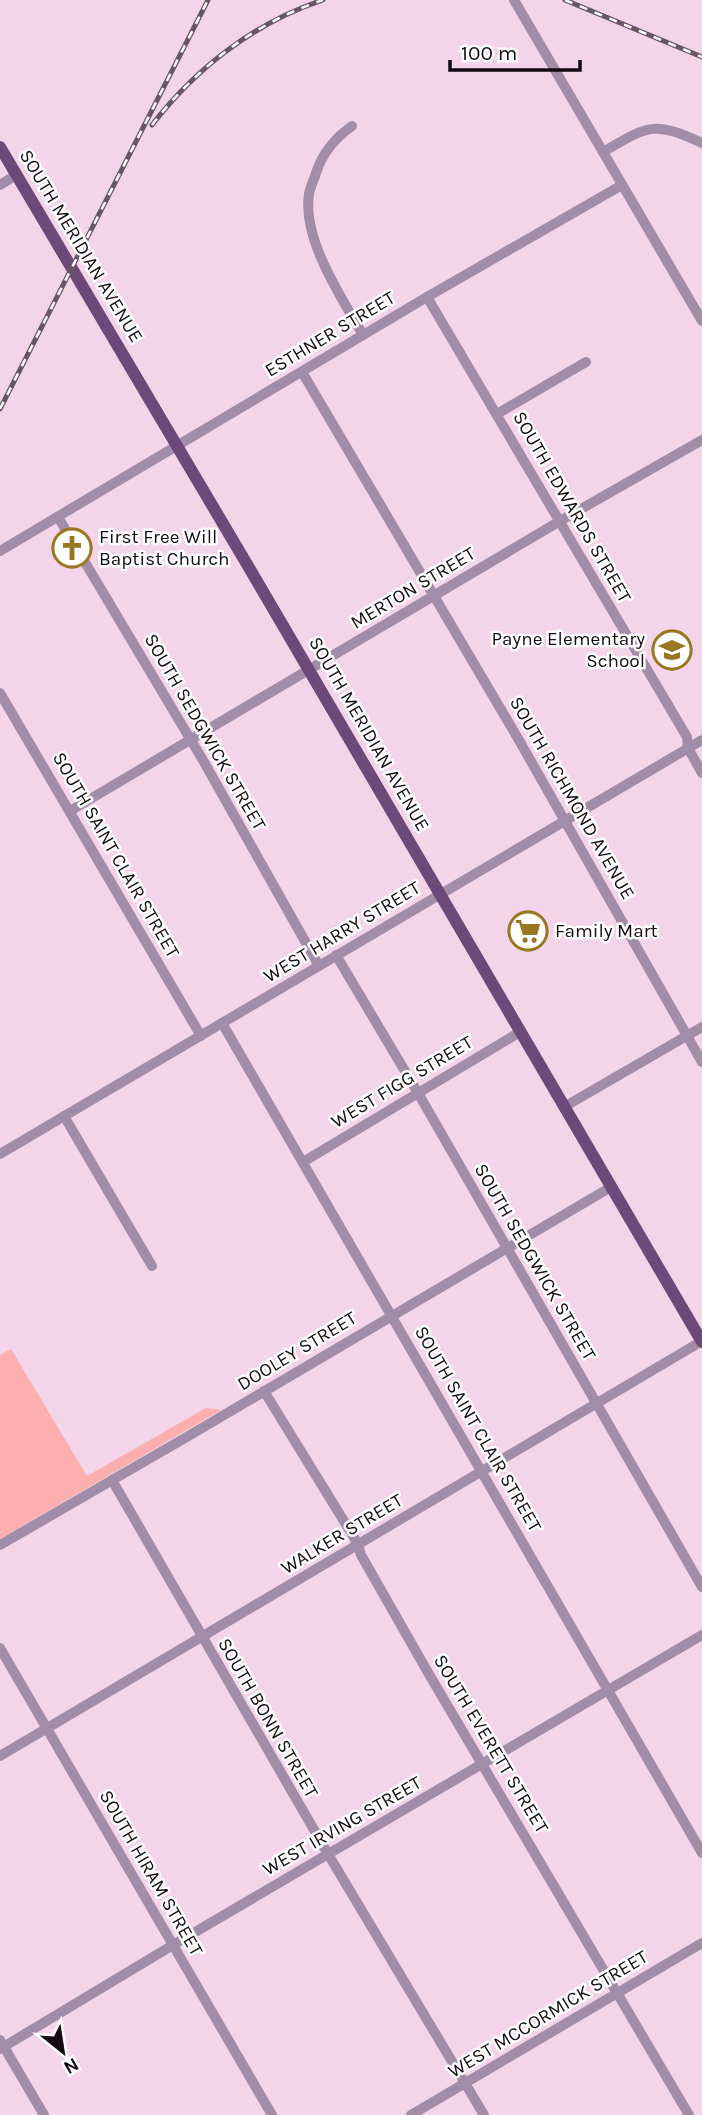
<svg xmlns="http://www.w3.org/2000/svg" width="702" height="2115" viewBox="0 0 702 2115" font-family="Karla,sans-serif">
<style>
.green{fill:#fcafae}
.lines{fill:none;stroke-linecap:round;stroke-linejoin:round}
.minor{stroke:#a18da8;stroke-width:10}
.major{stroke:#6c4978;stroke-width:12}
.rail-casing{stroke:#685663;stroke-width:5}
.rail{stroke:#fff;stroke-width:2.5;stroke-dasharray:8;stroke-linecap:butt}
.labels{text-anchor:middle;dominant-baseline:central;stroke-width:5;stroke-linejoin:round;paint-order:stroke}
.street-label{font-size:19px;fill:#150b12;stroke:#fff}
.poi-label{font-size:19px;fill:#150b12;stroke:#fff;text-anchor:start}
</style>
<rect width="100%" height="100%" fill="#f3d4e9"/>
<polygon class="green" points="11,1349 87,1476 206,1408 221,1410 0,1539 0,1355"/>
<g class="lines">
<g class="minor">
<polyline points="514,0 702,321"/>
<path d="M352 126C335 138 322 154 316 173 314 180 310 187 309 194 302 239 341 297 363 335"/>
<path d="M603 152C648 126 653 120 702 143"/>
<polyline points="0,185 16,175"/>
<polyline points="427,297 687,737 688,748 702,773"/>
<polyline points="302,372 516,735 702,1062"/>
<polyline points="497,414 586,362"/>
<polyline points="58,517 204,762 319,966"/>
<polyline points="0,551 427,297 622,185"/>
<polyline points="0,693 201,1036"/>
<polyline points="70,811 560,521 702,440"/>
<polyline points="336,955 418,1093 702,1587"/>
<polyline points="222,1023 702,1853"/>
<polyline points="564,1107 702,1027"/>
<polyline points="64,1116 152,1266"/>
<polyline points="0,1154 702,740"/>
<polyline points="303,1162 520,1032"/>
<polyline points="264,1391 358,1544 361,1555 430,1676 689,2115"/>
<polyline points="112,1480 328,1854 484,2115"/>
<polyline points="0,1545 185,1438 611,1187"/>
<polyline points="0,1648 272,2115"/>
<polyline points="0,1756 702,1341"/>
<polyline points="0,2040 44,2115"/>
<polyline points="0,2049 173,1945 702,1635"/>
<polyline points="411,2115 702,1943"/>
</g>
<polyline class="major" points="0,147 251,571 702,1342"/>
<g class="rail-casing">
<g id="rail">
<polyline points="565,0 702,57"/>
<path d="M152 125C196 68 254 23 323 0"/>
<polyline points="0,409 208,0"/>
</g>
</g>
<use href="#rail" class="rail"/>
</g>
<defs>
<g id="church-ring" transform="scale(2.0125)"><circle r="9.5" fill="#fff" stroke="#9b7621" stroke-width="1.5"/><path d="M-1.2-6h2.4v3.5h3.3v2.4h-3.3V6h-2.4V-.1h-3.3v-2.4h3.3Z" fill="#9b7621"/></g>
<g id="school-ring" transform="scale(2.0125)"><circle r="9.5" fill="#fff" stroke="#9b7621" stroke-width="1.5"/><path d="M0-5L7-2L0 1L-7-2ZM-4 1L0 2.5L4 1V4Q0 6-4 4Z" fill="#9b7621"/></g>
<g id="supermarket-ring" transform="scale(2.0125)"><circle r="9.5" fill="#fff" stroke="#9b7621" stroke-width="1.5"/><path d="M-6-5.5h2.5l.6 2H6L4.5 2H-2.5L-4.4-4H-6ZM-1.5 3.2a1.3 1.3 0 1 0 .1 0ZM3 3.2a1.3 1.3 0 1 0 .1 0Z" fill="#9b7621"/></g>
</defs>
<g fill-rule="evenodd">
<use href="#church-ring" x="72" y="548"/>
<use href="#school-ring" x="672" y="650"/>
<use href="#supermarket-ring" x="528" y="931"/>
</g>
<g class="labels">
<g class="street-label">
<text transform="translate(81 246) rotate(59)">SOUTH MERIDIAN AVENUE</text>
<text transform="translate(330 334) rotate(-31)">ESTHNER STREET</text>
<text transform="translate(572 507) rotate(60)">SOUTH EDWARDS STREET</text>
<text transform="translate(413 588) rotate(-31)">MERTON STREET</text>
<text transform="translate(205 732) rotate(60)">SOUTH SEDGWICK STREET</text>
<text transform="translate(369 734) rotate(60)">SOUTH MERIDIAN AVENUE</text>
<text transform="translate(572 798) rotate(60)">SOUTH RICHMOND AVENUE</text>
<text transform="translate(116 855) rotate(60)">SOUTH SAINT CLAIR STREET</text>
<text transform="translate(342 932) rotate(-31)">WEST HARRY STREET</text>
<text transform="translate(402 1082) rotate(-31)">WEST FIGG STREET</text>
<text transform="translate(535 1262) rotate(60)">SOUTH SEDGWICK STREET</text>
<text transform="translate(297 1351) rotate(-31)">DOOLEY STREET</text>
<text transform="translate(478 1429) rotate(60)">SOUTH SAINT CLAIR STREET</text>
<text transform="translate(342 1534) rotate(-31)">WALKER STREET</text>
<text transform="translate(268 1718) rotate(60)">SOUTH BONN STREET</text>
<text transform="translate(491 1744) rotate(59)">SOUTH EVERETT STREET</text>
<text transform="translate(342 1826) rotate(-30)">WEST IRVING STREET</text>
<text transform="translate(151 1873) rotate(60)">SOUTH HIRAM STREET</text>
<text transform="translate(548 2014) rotate(-31)">WEST MCCORMICK STREET</text>
</g>
<g class="poi-label">
<text x="99" y="537">First Free Will<tspan x="99" dy="22">Baptist Church</tspan></text>
<text x="645" y="639" text-anchor="end">Payne Elementary<tspan x="645" dy="22">School</tspan></text>
<text x="555" y="931">Family Mart</text>
</g>
</g>
<g transform="translate(63 2052) rotate(150)" stroke="#ffffff" stroke-width="5" paint-order="stroke">
<path d="M0-5L12 26L0 18L-12 26Z" fill="#150b12"/>
<text y="-10" font-size="19" font-weight="bold" text-anchor="middle" fill="#150b12">N</text>
</g>
<path d="M450 60v10h130v-10" fill="none" stroke="#150b12" stroke-width="3.5"/>
<text x="461" y="60" font-size="21" fill="#150b12" stroke="#ffffff" stroke-width="5" paint-order="stroke">100 m</text>
</svg>
